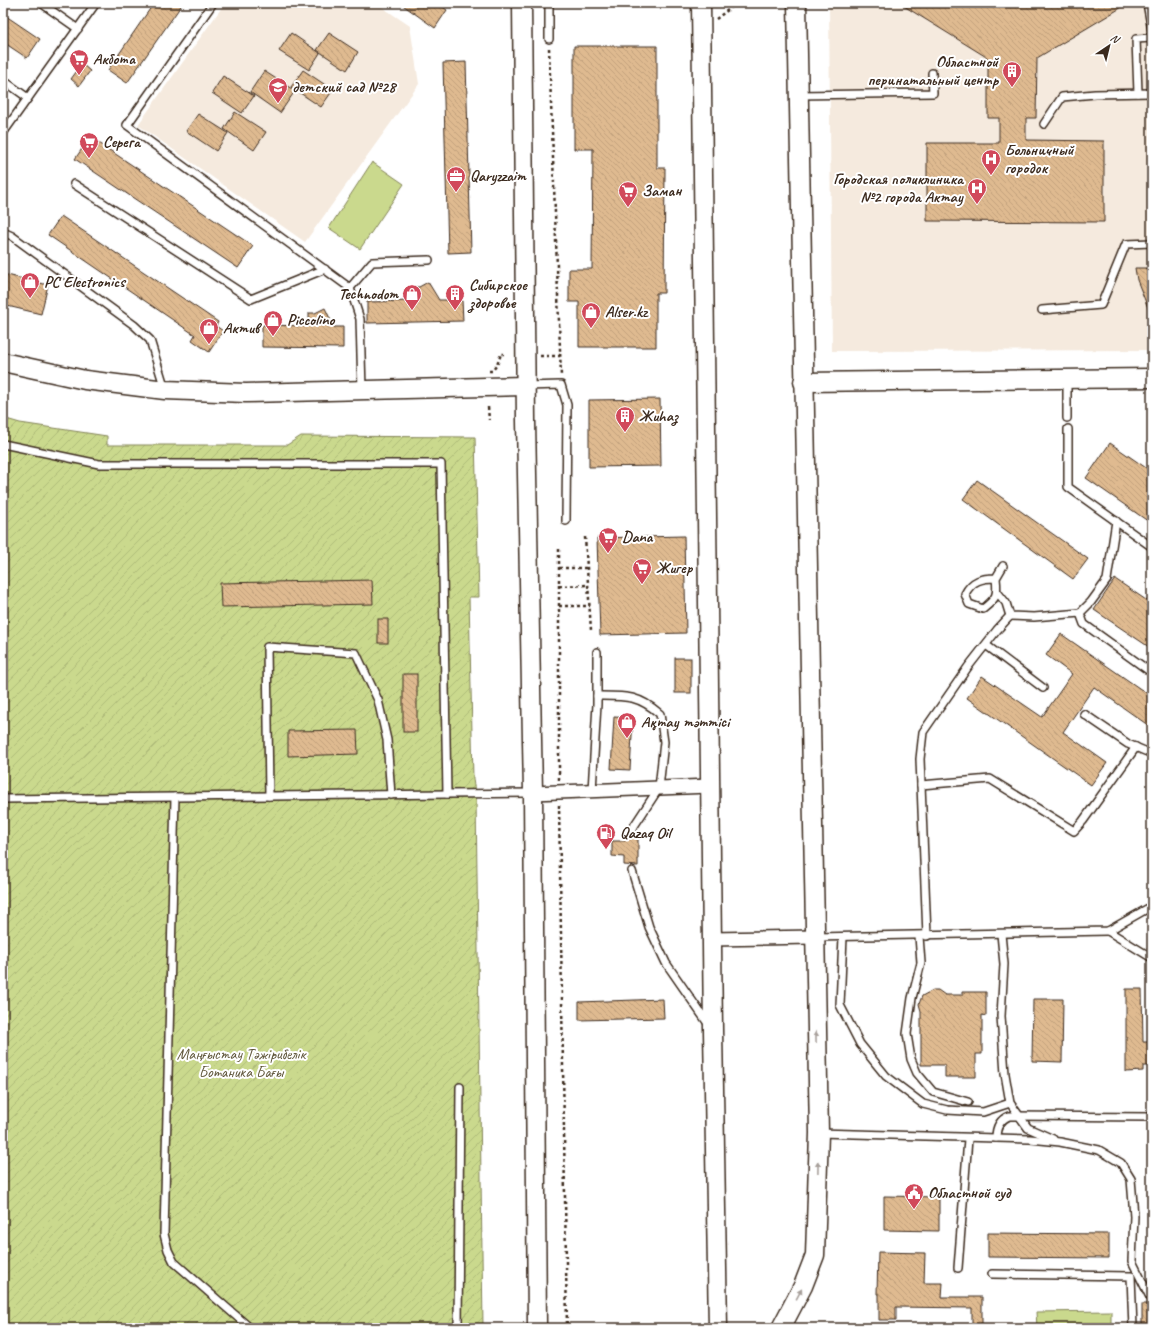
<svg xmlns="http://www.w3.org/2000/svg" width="1155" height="1331" viewBox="0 0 1155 1331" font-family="Caveat,sans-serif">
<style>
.built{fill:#f5eade}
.garden{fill:url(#garden-furrows);stroke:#828256}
.pitch{fill:#cad98d;stroke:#828256}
.building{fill:url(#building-back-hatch);stroke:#3b2a1e}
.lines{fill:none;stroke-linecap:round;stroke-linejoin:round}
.lane-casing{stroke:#3b2a1e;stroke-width:10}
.street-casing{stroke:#3b2a1e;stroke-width:16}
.secondary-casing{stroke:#3b2a1e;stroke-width:21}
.path{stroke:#3b2a1e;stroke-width:2.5;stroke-dasharray:3 3;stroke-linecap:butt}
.lane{stroke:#fff;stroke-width:7}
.street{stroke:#fff;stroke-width:13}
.secondary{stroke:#fff;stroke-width:18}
.oneway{fill:#a79f9a}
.labels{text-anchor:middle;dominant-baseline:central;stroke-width:4;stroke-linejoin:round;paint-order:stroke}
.poi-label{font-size:16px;font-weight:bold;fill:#3b2a1e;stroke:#fff;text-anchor:start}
.park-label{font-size:16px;fill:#5f563a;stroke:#fff}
</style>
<defs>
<pattern id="garden-furrows" width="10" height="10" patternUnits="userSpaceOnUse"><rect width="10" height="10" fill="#cad98d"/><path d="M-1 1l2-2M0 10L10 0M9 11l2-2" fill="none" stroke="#aeba79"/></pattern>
<pattern id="building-back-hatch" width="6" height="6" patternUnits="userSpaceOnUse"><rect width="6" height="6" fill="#dfba90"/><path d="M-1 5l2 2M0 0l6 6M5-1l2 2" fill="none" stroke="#c0a07c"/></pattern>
</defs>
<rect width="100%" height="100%" fill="#fff"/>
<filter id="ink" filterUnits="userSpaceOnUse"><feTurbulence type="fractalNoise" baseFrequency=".025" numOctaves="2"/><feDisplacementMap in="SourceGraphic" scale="8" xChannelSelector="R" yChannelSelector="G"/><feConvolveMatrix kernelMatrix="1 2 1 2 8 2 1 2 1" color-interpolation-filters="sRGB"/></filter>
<g filter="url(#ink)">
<g class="built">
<polygon points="225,3 376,3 410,26 419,84 305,242 138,125"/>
<polygon points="829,3 1152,3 1152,350 832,351"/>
</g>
<polygon class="garden" points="3,418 20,423 107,436 107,445 287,445 301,436 475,437 479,597 469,597 473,779 476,799 483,1328 3,1328"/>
<g class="pitch">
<polygon points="372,162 404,184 360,249 329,228"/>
<polygon points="1111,1311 1111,1328 1037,1328 1036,1312"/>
</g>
<g class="building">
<polygon points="154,3 183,3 127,83 108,70"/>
<polygon points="400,3 437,3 447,10 435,28"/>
<polygon points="899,3 1129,3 1037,58 1036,118 1026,118 1026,140 1104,141 1104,222 927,221 927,143 999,143 999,118 988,118 988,58"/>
<polygon points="3,14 40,39 27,58 3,42"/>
<polygon points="291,33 320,53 309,70 279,51"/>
<polygon points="329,33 358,52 347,70 317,50"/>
<polygon points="574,46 657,46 657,168 665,168 664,293 656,293 656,347 579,347 579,302 569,302 569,269 592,269 593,149 574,149"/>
<polygon points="466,62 471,252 448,253 443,63"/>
<polygon points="82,64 90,71 79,86 71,79"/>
<polygon points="303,70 333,90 321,107 291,87"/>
<polygon points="264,71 295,91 280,113 250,92"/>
<polygon points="223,76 254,96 242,113 212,93"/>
<polygon points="235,112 266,132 254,150 224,129"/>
<polygon points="198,114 228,133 216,151 186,131"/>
<polygon points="90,137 253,246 238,268 75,159"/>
<polygon points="61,216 218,322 216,326 223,331 209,352 192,340 195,335 48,235"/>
<polygon points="1135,268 1152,268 1152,318 1137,280"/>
<polygon points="3,274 48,285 41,314 3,305"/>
<polygon points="428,282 439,300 462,300 463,321 367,323 367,302 414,301 413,287 419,287"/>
<polygon points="325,308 334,327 343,327 343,348 262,347 262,325 309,326 309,313 315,313"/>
<polygon points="660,399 661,466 589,467 589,400"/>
<polygon points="1110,443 1152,472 1152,524 1086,478"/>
<polygon points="977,480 1088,559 1073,579 963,499"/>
<polygon points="684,536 686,633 600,635 597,538"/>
<polygon points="1115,579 1152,604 1152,649 1094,610"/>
<polygon points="372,580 373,604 221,607 220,583"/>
<rect x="378" y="619" width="10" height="24"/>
<polygon points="1061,634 1152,697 1152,728 1094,687 1063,732 1107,763 1091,785 967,698 982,676 1042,717 1072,674 1046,655"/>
<rect x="675" y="658" width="16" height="35"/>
<rect x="403" y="674" width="14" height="58"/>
<polygon points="614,717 633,718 630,770 611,769"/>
<polygon points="357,730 358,754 288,756 288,731"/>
<polygon points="625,833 638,833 638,866 624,865 624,857 612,856 612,841 625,841"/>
<polygon points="1126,989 1142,989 1143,1042 1152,1042 1152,1066 1143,1066 1143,1071 1126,1072"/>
<polygon points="933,990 938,990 945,995 962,995 962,992 986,992 986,1016 982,1015 982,1054 976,1054 976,1077 945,1077 945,1065 921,1065 921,1011 919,1004 922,996"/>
<polygon points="663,999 664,1018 579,1020 579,1002"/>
<polygon points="1033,999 1063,999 1062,1062 1032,1061"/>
<polygon points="884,1196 939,1197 939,1231 884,1230"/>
<polygon points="988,1233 1109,1234 1109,1258 988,1257"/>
<polygon points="878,1252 925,1253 924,1283 943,1283 942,1297 982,1297 982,1328 972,1328 972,1308 896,1307 896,1320 879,1320 879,1294 877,1294"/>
<rect x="1142" y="1304" width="10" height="24"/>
</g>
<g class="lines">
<g class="lane-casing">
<g id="lane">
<polyline points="41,3 78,29"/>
<polyline points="213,3 127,125 350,288"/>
<polyline points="1147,3 1152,31"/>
<polyline points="549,39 549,3"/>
<polyline points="3,80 28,98"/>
<polyline points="1138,93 1136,39 1152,38"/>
<polyline points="799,95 933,93 932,73"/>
<polyline points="1044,124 1062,97 1095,94 1152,93"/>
<polyline points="3,133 96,3"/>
<polyline points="74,184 251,299 325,269"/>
<polyline points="3,232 12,236 134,325 150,340 165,389"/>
<polyline points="1042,310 1101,305 1126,244 1152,243"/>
<polyline points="1067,379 1067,418"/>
<polyline points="526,386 561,385 567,405 566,521"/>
<polyline points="362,390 360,319 350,288 372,262 429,260"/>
<polyline points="1068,429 1068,487 1152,547"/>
<polyline points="3,444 99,464 441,464 447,794"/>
<path d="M996 578C998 595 997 598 983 609L969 604 965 594C972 580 982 578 996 578L1003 566"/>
<polyline points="998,593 1006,603 1010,616 1034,617 1080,613 1091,602 1107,580 1116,521"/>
<polyline points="1080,613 1084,624 1152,673"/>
<polyline points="986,645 1043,688"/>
<path d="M597 696C626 696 638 695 660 714L664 742 659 788 632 829"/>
<polyline points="1084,714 1128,744 1152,754"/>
<polyline points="921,785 990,779 1074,831 1083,821 1136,747"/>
<polyline points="592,791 597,704 597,652"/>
<polyline points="269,796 267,647 356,653 378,700 387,740 391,795"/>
<polyline points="175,797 164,1234 168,1250 174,1262 250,1328"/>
<polyline points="3,799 533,793"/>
<polyline points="632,871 649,927 666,963 709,1025"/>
<polyline points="1108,931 1152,958"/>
<polyline points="1001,934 1004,964 1001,1016 1005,1074 1010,1103 1028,1128 1053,1139"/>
<polyline points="919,936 921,963 912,998 907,1034 911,1059 917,1073 933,1092 968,1102"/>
<polyline points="927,936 920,759 923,732 968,667 997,630 1010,616"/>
<polyline points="816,937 1108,931 1152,906"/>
<polyline points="843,937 840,1005 860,1044 886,1076 923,1104 947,1110 983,1112 1010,1103"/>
<polyline points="819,1133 1030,1139 1060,1142 1099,1150 1121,1163 1131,1179 1134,1216 1132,1261 1150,1297"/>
<path d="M996 1138C996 1128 999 1120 1009 1116L1152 1117"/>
<polyline points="958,1268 968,1139"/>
<polyline points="992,1274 1131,1276 1133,1328"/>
<polyline points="458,1328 460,1087"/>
</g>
</g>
<g class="street-casing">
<g id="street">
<polyline points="533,793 710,786"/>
<polyline points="712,939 814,937"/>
</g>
</g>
<g class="secondary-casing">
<g id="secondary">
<polyline points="522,3 526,421 533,793 537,1328"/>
<polyline points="701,3 713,1030 718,1328"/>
<polyline points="3,362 85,380 165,390 246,393 525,386"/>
<polyline points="803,382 1152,378"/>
<polyline points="781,1328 803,1286 815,1255 819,1133 797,3"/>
</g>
</g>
<g class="path">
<polyline points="716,19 737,3"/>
<polyline points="549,48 561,377"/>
<polyline points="540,356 560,356"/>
<polyline points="489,371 492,371 497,365 501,354 504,354"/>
<polyline points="488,407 489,420"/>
<polyline points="585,537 591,630"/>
<polyline points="559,568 587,568"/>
<polyline points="559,586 588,585"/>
<polyline points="559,606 590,606"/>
<polyline points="559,780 559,549"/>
<polyline points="559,805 567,1328"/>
</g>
<use href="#lane" class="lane"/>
<use href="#street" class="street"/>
<use href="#secondary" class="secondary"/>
</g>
<defs><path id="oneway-solid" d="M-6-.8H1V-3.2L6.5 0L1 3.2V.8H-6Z"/></defs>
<g class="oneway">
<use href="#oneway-solid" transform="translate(816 1037) rotate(-91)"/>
<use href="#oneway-solid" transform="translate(818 1167) rotate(-89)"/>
<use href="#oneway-solid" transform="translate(799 1294) rotate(-62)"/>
</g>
</g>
<defs>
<g id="supermarket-pin" transform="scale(1)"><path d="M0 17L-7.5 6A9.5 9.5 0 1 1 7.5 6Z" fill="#d1495b" stroke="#fff"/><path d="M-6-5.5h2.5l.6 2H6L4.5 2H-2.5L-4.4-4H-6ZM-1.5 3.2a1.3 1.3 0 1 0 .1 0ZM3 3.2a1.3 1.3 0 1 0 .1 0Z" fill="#fff"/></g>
<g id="building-pin" transform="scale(1)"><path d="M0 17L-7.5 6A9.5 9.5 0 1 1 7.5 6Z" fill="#d1495b" stroke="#fff"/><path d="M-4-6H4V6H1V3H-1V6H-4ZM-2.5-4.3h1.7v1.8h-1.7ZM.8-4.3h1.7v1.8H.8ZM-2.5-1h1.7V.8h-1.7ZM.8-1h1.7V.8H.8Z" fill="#fff"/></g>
<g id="school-pin" transform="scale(1)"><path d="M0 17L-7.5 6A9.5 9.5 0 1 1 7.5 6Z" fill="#d1495b" stroke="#fff"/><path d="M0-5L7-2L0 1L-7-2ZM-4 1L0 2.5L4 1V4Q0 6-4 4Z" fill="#fff"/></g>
<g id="hospital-pin" transform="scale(1)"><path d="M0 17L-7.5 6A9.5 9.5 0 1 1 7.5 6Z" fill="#d1495b" stroke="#fff"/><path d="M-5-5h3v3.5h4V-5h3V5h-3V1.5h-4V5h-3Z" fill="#fff"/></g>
<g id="office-pin" transform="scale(1)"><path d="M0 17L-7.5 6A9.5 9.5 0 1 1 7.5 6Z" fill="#d1495b" stroke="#fff"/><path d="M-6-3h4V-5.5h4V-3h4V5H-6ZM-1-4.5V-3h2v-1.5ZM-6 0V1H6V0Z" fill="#fff"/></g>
<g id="shop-pin" transform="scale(1)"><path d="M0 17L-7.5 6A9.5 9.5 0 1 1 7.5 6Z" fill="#d1495b" stroke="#fff"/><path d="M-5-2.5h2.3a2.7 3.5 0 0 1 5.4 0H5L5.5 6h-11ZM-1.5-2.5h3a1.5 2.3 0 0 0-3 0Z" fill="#fff"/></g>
<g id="fuel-pin" transform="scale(1)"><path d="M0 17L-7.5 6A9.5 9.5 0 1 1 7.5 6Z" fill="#d1495b" stroke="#fff"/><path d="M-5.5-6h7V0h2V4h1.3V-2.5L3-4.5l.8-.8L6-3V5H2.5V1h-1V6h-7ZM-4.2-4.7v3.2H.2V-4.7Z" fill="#fff"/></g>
<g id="civic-pin" transform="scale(1)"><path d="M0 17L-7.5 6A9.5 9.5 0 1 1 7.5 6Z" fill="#d1495b" stroke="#fff"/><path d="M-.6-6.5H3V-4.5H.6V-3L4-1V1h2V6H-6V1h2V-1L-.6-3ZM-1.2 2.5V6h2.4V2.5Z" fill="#fff"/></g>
</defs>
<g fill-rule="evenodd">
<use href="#supermarket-pin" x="79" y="59"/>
<use href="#building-pin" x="1012" y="71"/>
<use href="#school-pin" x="278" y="87"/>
<use href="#supermarket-pin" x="89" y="142"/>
<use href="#hospital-pin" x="991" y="159"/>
<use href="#office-pin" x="456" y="176"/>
<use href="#hospital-pin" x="977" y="188"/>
<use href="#supermarket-pin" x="628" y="191"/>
<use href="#shop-pin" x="30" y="282"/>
<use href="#shop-pin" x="412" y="294"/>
<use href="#building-pin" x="455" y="294"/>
<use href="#shop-pin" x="591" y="312"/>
<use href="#shop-pin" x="273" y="320"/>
<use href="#shop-pin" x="209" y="328"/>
<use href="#building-pin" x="625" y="416"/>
<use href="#supermarket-pin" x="608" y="537"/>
<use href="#supermarket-pin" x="642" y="568"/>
<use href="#shop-pin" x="627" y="722"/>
<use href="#fuel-pin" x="606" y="833"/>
<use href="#civic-pin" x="914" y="1193"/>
</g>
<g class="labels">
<g class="poi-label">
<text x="93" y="59">Акбота</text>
<text x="998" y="62" text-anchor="end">Областной<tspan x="998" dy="18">перинатальный центр</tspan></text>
<text x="292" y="87">детский сад №28</text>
<text x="103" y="142">Cерега</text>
<text x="1005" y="150">Больничный<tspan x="1005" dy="18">городок</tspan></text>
<text x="470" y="176">Qaryzzaim</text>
<text x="963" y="179" text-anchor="end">Городская поликлиника<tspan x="963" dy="18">№2 города Актау</tspan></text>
<text x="642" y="191">Заман</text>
<text x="44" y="282">PC Electronics</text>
<text x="469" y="285">Сибирское<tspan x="469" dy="18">здоровье</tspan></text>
<text x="398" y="294" text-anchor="end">Technodom</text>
<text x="605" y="312">Alser.kz</text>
<text x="287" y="320">Piccolino</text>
<text x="223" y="328">Актив</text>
<text x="639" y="416">Жиhаз</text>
<text x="622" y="537">Dana</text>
<text x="656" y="568">Жигер</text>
<text x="641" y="722">Ақтау тәттісі</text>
<text x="620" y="833">Qazaq Oil</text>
<text x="928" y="1193">Областной суд</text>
</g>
<g class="park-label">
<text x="241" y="1054">Маңғыстау Тәжірибелік<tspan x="241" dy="18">Ботаника Бағы</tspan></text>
</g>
</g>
<rect width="1155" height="1331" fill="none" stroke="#fff" stroke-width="16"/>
<rect x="8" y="8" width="1139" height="1315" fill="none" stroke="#3b2a1e" stroke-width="1.5" filter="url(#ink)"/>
<g transform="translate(1109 46) rotate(35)" stroke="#ffffff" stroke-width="3" paint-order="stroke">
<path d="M0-3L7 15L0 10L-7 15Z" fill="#3b2a1e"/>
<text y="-6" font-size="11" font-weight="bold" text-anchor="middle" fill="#3b2a1e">N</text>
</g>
</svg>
